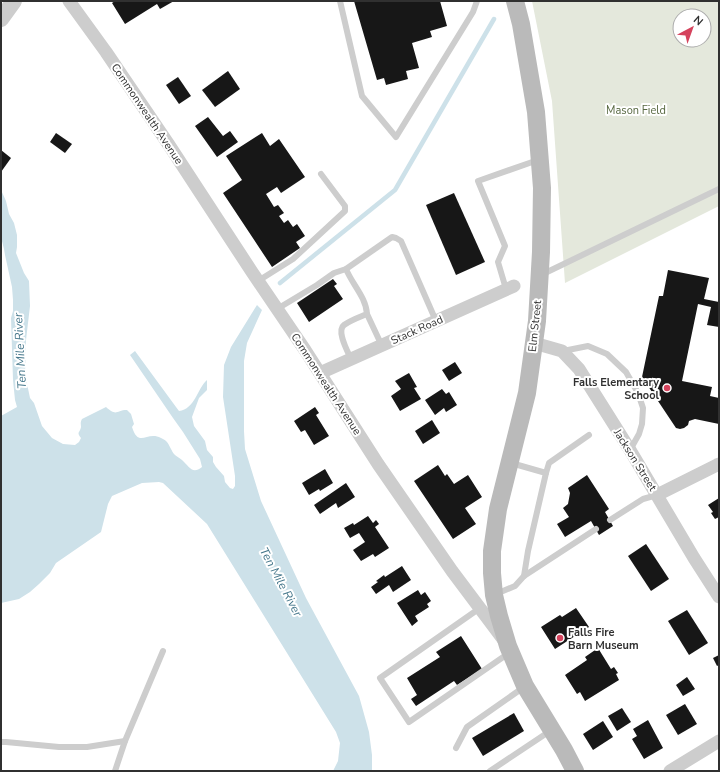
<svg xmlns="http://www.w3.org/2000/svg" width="720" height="772" viewBox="0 0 720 772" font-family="'Nunito Sans',sans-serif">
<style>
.green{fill:#e4e8dc;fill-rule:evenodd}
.water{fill:#cde1e9}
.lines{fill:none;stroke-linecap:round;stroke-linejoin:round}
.stream{stroke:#cde1e9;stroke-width:4.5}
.building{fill:#171717}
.service{stroke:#cdcdcd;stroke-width:6}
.minor{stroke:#cdcdcd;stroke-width:13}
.tertiary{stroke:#cdcdcd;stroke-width:16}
.secondary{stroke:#bababa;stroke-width:18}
.poi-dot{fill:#d5435d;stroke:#fff;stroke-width:1.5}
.labels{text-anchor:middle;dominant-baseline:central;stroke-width:4;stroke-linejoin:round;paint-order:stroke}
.park-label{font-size:11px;fill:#576841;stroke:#fff}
.street-label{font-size:11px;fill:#303030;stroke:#fff}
.poi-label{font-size:11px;font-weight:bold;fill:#303030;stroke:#fff;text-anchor:end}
.water-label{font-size:12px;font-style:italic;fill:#45778b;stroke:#fff}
</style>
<rect width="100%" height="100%" fill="#fff"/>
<path class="green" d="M532 1H719V206L565 283 552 101ZM680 16H704V40H680Z"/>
<path class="water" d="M1 190 6 201 9 214 14 223 17 235V247L16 253 24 273 29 281 30 306 26 340 25 374 30 398 34 403 42 426 52 438 63 444 75 445 79 442 81 438C76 432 80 433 81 427 81 424 80 423 82 419L106 407C117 417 116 410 127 410L131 414 134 424 132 427C139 449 147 430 161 438 163 439 165 440 166 441 170 445 171 451 175 455 177 457 180 458 182 460 189 466 192 475 202 467L200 459 183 432 173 418 130 355 135 351 176 407 179 411C195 409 197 389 207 380V390L199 398 192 417 194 426 205 441 207 450 213 457V462L216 467 224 476 225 482 230 488 233 489 235 486V476L223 397 224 365 231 347 257 305 262 310 247 343 244 361V431L245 449 261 501 306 598 359 696 369 732 372 755V771H333L338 761 340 743 336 732 207 524 163 483 159 482 142 483 112 496 108 504 101 532 56 563 50 573 39 584 30 592 19 599 1 603V416L17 407 15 400 13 380 11 318 13 311V300L12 287 5 255 4 249 1 237Z"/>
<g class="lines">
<polyline class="stream" points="280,283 395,190 494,19"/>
</g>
<g class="building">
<polygon points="115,1 174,1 160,9 157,4 125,24 112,3"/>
<polygon points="354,1 440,1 447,26 430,31 432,37 412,43 419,68 406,71 408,79 386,85 384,78 377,80"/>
<polygon points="228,71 240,89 215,107 202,90"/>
<polygon points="178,77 191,96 179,104 166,85"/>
<polygon points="208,117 223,136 230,131 238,142 217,157 195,126"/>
<polygon points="56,133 72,144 65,153 50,142"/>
<polygon points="262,133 270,146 279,139 305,177 281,193 277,187 266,194 274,207 278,205 284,213 279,216 284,223 288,220 293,227 297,224 305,236 296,242 300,248 272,267 223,193 242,180 226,156"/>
<polygon points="1,150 11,158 1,172"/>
<polygon points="454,193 485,262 456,275 426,205"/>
<polygon points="668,270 709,278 704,299 719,302 719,327 707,325 711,307 698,304 682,381 712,387 710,396 719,398 719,424 695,419 689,421 688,425 684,428 680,429 676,428 642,377 659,296 663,296"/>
<polygon points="333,279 337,284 334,286 343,299 309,322 297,303"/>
<polygon points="455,362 462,373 449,381 442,370"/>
<polygon points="409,373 417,387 414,388 421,399 400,411 391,396 401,389 395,381"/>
<polygon points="442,389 446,394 449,392 457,405 446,412 444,408 435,415 425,400"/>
<polygon points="315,407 319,413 316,415 329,436 314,445 305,430 301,432 294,421"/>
<polygon points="432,420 440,433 423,444 415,431"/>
<polygon points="438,465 445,476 447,474 454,484 468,475 482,497 465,508 476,524 453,539 414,481"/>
<polygon points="325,469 333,483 320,491 319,489 309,495 302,483"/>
<polygon points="587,475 609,509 605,512 613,526 599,535 591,521 565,537 557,524 569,517 563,508 568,504 570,493 568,488"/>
<polygon points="346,483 355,497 338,508 336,503 320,514 314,505"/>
<polygon points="719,498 719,517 715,519 711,513 713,512 708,505"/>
<polygon points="368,516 373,523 376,520 379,524 375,527 389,548 375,557 373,554 361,561 353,550 365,542 359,533 350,538 344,528 353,523 354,525"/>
<polygon points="646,544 669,579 651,591 628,556"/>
<polygon points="402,566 411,580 393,592 389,585 376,594 371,587 378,582 376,581 384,575 385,577"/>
<polygon points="418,590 421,595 425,592 431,601 427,604 429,607 415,616 418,621 412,626 397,603"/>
<polygon points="576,608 589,627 555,649 541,627 560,615 562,617"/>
<polygon points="687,610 708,643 689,655 668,621"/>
<polygon points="461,636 482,669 457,685 454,681 416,706 411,699 417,695 407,678 440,657 436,652"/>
<polygon points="598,648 611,669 614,667 618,673 616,674 619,680 585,701 580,692 577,694 565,675 587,660 585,657"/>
<polygon points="719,655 719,665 717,666 713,658"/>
<polygon points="687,677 695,689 683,696 676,685"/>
<polygon points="685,704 697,724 678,735 666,715"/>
<polygon points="622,708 631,722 617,731 608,716"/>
<polygon points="514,713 524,731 483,756 472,738"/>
<polygon points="648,720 663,748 644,759 632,739 637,736 633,729"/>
<polygon points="603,721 613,737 593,750 583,734"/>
</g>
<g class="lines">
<g class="service">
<polyline points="340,1 362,96 396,137 473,12 477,1"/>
<path d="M346 269C352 284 366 297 367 314 360 317 351 320 344 325 336 331 348 352 351 359"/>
<polyline points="543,274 719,189"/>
<polyline points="258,281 293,259 345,211 345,206 321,174"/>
<polyline points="506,289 498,262 505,246 478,181 538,160"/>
<polyline points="277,309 317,285 334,273 346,269 392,237 396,238 401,241 436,321"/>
<polyline points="367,314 382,346"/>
<polyline points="563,351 588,346 607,354 626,372 638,393 643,408 642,424 639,434 630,450"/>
<polyline points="511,463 546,473 528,551 524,576"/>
<polyline points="546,473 549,463 589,435"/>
<polyline points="610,520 643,499 657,495"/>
<polyline points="496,594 515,586 524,576 596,529"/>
<polyline points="480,608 380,678 409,722 509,653"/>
<polyline points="1,742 6,742 59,747 87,747 125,741"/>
<polyline points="456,748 467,727 524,687"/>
<polyline points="115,771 125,741 163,651"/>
<polyline points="490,771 550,731"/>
</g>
<g class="minor">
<polyline points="69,1 106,52 169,145 252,272 305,350 378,464 452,571 503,639"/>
<polyline points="534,343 562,351 579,369 630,450 694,558 719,597"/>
<polyline points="320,373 514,286"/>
<polyline points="657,495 719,464"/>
<polyline points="670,771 719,741"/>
</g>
<polyline class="tertiary" points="1,19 14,1"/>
<polyline class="secondary" points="515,1 521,24 536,112 542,188 541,252 537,321 527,393 498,509 492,551 492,573 494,595 499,616 508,646 525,686 564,750 575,771"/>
</g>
<g class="poi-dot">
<circle cx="667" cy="388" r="4"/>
<circle cx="560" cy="638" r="4"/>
</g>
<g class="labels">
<g class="park-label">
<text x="636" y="110">Mason Field</text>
</g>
<g class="street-label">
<text transform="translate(147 114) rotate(56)">Commonwealth Avenue</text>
<text transform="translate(535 326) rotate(-84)">Elm Street</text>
<text transform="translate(417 330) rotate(-24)">Stack Road</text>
<text transform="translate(326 384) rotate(57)">Commonwealth Avenue</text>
<text transform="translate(635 460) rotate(58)">Jackson Street</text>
</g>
<g class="poi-label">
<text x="659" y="382">Falls Elementary<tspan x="659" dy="13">School</tspan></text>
<text x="568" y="632" text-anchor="start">Falls Fire<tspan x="568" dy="13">Barn Museum</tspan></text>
</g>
<g class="water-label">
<text transform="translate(20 351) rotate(-93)">Ten Mile River</text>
<text transform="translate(281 582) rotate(62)">Ten Mile River</text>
</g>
</g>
<rect width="720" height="772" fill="none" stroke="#303030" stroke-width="4"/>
<g transform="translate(692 28) rotate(41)"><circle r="19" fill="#ffffff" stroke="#acacac"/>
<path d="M0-3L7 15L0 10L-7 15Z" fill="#d5435d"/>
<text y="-6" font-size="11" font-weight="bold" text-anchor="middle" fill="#303030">N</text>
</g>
</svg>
